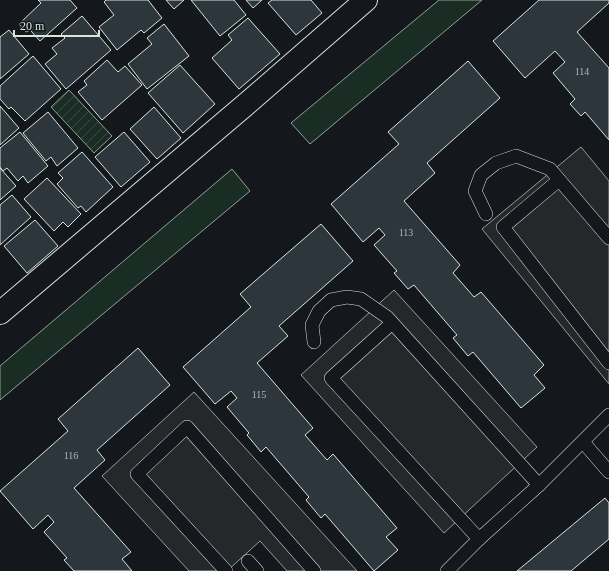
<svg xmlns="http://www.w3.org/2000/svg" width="609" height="571" viewBox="0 0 609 571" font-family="'Times New Roman',serif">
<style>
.green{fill:#1a2d24;stroke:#939e99}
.garden{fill:url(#garden-furrows);stroke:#939e99}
.parking{fill:#24282b;stroke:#939e99}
.building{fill:#2c363c;stroke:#d8e6dc}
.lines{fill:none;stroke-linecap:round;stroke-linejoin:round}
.service-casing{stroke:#d8e6dc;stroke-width:14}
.minor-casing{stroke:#d8e6dc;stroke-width:24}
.service{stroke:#14181c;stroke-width:13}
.minor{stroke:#14181c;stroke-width:22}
.labels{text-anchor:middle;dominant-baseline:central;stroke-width:3;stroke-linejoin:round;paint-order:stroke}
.number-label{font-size:10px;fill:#adbab4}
</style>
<defs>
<pattern id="garden-furrows" width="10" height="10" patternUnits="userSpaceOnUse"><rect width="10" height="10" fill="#1a2d24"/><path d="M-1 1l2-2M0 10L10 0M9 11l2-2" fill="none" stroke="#3b4b43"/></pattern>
</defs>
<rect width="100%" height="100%" fill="#14181c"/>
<g class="green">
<polygon points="439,0 482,0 310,144 291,123"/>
<polygon points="232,169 250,191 0,400 0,366"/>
</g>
<polygon class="garden" points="69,90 112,136 94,153 51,107"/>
<g class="parking">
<polygon points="581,147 609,181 609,384 482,229"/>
<polygon points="394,290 537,447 444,533 301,375"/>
<polygon points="194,392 357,571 287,571 260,541 227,571 189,571 102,476"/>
</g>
<g class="building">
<polygon points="38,0 70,0 77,8 40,41 30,30 26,32 19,24 41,3"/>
<polygon points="106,0 148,0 162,18 144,33 141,30 117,50 99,27 114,15 104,2"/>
<polygon points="166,0 184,0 174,9"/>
<polygon points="191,0 234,0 246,15 220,36"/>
<polygon points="246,0 262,0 253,8"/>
<polygon points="272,0 311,0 322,13 296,35 268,3"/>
<polygon points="539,0 609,0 609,3 577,32 609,68 609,140 585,112 581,116 570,104 575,99 553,73 565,62 555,51 525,78 493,41"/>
<polygon points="82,16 111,50 66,89 45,64 57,54 52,48 65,38 61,34"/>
<polygon points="248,18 280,54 239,89 212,58 232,40 228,35"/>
<polygon points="164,24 189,56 147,89 128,64 152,44 147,38"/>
<polygon points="9,30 29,54 0,79 0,37"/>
<polygon points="33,56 61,89 25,121 11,107 9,109 0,99 0,86"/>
<polygon points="107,60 118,72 125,66 142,85 102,120 78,92 87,85 84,81"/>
<polygon points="468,61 500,98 427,163 435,173 404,201 460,265 453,273 474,297 481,292 544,365 534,375 545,388 521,408 473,352 468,356 453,338 457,335 414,285 408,289 394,273 397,271 374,245 385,235 379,228 363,242 331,204 399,144 388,132"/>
<polygon points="180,65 215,104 183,133 148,93"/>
<polygon points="0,106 19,128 0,145"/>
<polygon points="154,107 181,138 157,159 130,129"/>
<polygon points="48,112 78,148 57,166 51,157 46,161 23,133"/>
<polygon points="20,132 48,166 28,183 23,176 18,181 7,168 3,171 0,167 0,148"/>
<polygon points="124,132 150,162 121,187 95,157"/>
<polygon points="82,152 113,187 86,212 81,206 78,208 57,184 63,178 58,173"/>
<polygon points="0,168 16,186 0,200"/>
<polygon points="47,178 81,214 68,227 63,222 54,231 24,199"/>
<polygon points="12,195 31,217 0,245 0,205"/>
<polygon points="35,220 58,246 27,273 4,246"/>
<polygon points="321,224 353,261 279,326 288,336 257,363 313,428 305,435 327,460 333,454 397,528 386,537 398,550 374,571 325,514 321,518 306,500 309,497 266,447 261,452 247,435 249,433 227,407 237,398 231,391 215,404 183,367 251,307 240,294"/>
<polygon points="138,348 170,385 97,450 105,460 74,488 131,552 122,559 132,571 74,571 64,560 67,558 44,532 54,522 48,515 33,529 0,491 68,431 58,419"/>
<polygon points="605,498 609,503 609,539 571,571 517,571"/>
</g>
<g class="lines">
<g class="service-casing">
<g id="service">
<polyline points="559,180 503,227 609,363"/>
<polyline points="486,214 475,191 481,175 496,163 516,156 550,169 609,238"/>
<polyline points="392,323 331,378 479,539"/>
<polyline points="314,342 312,325 319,311 331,300 347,297 361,299 387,317 539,485"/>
<polyline points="583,442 609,472"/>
<polyline points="248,561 257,571"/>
<polyline points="226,571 137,474 187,427 314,571"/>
<polyline points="447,571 479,539 539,485 609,415"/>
</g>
</g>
<g class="minor-casing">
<polyline id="minor" points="0,313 244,106 366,0"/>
</g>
<use href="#service" class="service"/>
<use href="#minor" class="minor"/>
</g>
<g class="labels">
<g class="number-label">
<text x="582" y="71">114</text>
<text x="406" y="232">113</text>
<text x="259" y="394">115</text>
<text x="71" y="455">116</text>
</g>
</g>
<path d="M14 30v6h85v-6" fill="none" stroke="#d8e6dc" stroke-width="2"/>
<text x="20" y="30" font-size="12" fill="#d8e6dc" stroke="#14181c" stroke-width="3" paint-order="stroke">20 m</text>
</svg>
